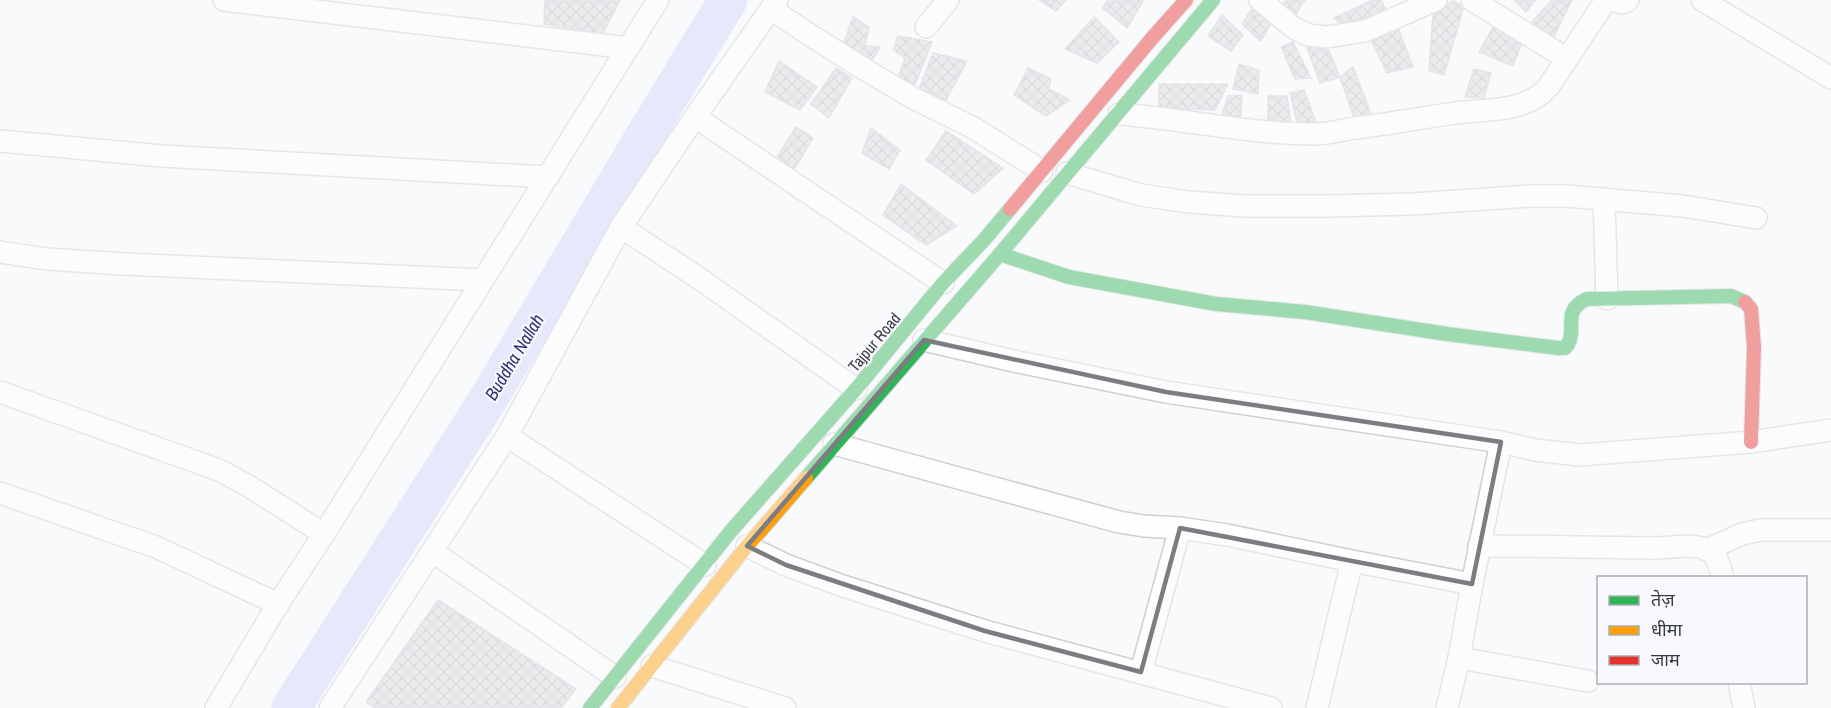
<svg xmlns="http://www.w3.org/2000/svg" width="1831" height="708" viewBox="0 0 1831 708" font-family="'Archivo Narrow','Noto Sans Devanagari',sans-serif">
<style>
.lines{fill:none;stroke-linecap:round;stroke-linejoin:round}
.river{stroke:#ccd4fa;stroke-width:39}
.building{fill:url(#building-cross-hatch);stroke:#cbccd1;stroke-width:1.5}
.street-casing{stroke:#cdcfd3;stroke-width:24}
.fast-casing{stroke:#cdcfd3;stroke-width:16}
.slow-casing{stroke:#cdcfd3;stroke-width:16}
.jam-casing{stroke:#cdcfd3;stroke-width:16}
.street{stroke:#fefeff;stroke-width:21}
.fast{stroke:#30b455;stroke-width:14}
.slow{stroke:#ff9f0a;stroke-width:14}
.jam{stroke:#e5322d;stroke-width:14}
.marked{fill:none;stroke:#7c7d83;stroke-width:4.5;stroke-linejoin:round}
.labels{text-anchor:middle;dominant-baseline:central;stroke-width:4.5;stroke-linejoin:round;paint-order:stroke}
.street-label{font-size:16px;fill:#383a42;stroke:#f8f9fd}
.water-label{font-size:18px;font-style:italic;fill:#2d3371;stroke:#f8f9fd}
</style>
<defs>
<pattern id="building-cross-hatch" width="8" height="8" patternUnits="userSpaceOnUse" patternTransform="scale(1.5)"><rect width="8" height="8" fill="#d9dade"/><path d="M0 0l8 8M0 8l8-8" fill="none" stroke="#bbbcc0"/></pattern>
</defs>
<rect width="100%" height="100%" fill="#f9fafc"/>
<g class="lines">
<polyline class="river" points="291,708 487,401 648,131 728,0"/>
</g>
<g class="building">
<polygon points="545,0 620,0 603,34 544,24"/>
<polygon points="1039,0 1066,0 1056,11"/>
<polygon points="1108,0 1142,0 1143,1 1127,28 1103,8"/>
<polygon points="1286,0 1305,0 1295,15 1282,6"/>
<polygon points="1373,0 1381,0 1386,11 1341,25 1334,18"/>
<polygon points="1514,0 1535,0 1526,12"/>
<polygon points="1552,0 1572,0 1553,38 1532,22"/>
<polygon points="1453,1 1464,6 1444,75 1429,71 1433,15"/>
<polygon points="1251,10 1272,22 1261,41 1242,24"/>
<polygon points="1222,15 1243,35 1231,51 1208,36"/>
<polygon points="853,17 869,27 865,46 880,47 872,61 842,48"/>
<polygon points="1094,17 1119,42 1097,63 1065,49"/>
<polygon points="1495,24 1523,40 1513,66 1479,52"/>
<polygon points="1398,28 1413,67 1387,73 1369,36"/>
<polygon points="898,36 932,42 914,87 897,81 905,58 893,50"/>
<polygon points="1293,42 1311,78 1295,79 1281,47"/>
<polygon points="1327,46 1340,77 1320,83 1307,48"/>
<polygon points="933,53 967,61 946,100 919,89"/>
<polygon points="779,61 817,87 800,110 765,92"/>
<polygon points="1239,64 1259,70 1258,94 1233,89"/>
<polygon points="1353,67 1372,116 1354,118 1340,77"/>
<polygon points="836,68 852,78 829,118 811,104"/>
<polygon points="1028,68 1051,79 1049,89 1070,100 1046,116 1014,95"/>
<polygon points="1474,69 1491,73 1484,98 1465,97"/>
<polygon points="1159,84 1228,84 1215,110 1159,108"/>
<polygon points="1304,90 1317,125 1297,122 1290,93"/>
<polygon points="1242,95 1241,117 1222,114 1228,96"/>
<polygon points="1268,96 1287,96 1291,124 1268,121"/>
<polygon points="796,127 813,138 794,170 777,157"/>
<polygon points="871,128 900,150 889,169 862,153"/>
<polygon points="946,131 1003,168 974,194 926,160"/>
<polygon points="901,184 957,226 926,245 883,215"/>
<polygon points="438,600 576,689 561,708 375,708 366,702"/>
</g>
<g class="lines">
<g class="street-casing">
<g id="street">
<polyline points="224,0 628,48"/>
<polyline points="1260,0 1294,28 1308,35 1327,37 1365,31 1436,0"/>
<polyline points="1472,0 1566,58"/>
<polyline points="1613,0 1622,3 1628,0"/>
<polyline points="1702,0 1831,78"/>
<polyline points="771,9 810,35 864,69 913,98 972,127 1042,171"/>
<polyline points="926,27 948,0"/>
<path d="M1119 114C1184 119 1249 134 1314 134 1328 134 1342 130 1355 128 1388 124 1422 118 1455 113 1487 109 1526 113 1549 86L1606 0"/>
<polyline points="695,117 943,283"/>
<polyline points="0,141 162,156 548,177"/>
<polyline points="1067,173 1141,195 1189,202 1244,206 1329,206 1412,204 1530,196 1566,196 1683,206 1756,218"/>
<polyline points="1604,199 1607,299"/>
<polyline points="621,227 700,279 856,389"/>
<polyline points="0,252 47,259 124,264 483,280"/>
<polyline points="924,340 1018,362 1166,392 1501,442 1535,450 1580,455 1751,442 1831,430"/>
<polyline points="0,392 219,470 247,485 324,534"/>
<polyline points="507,436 705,565"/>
<polyline points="834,444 1119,522 1144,526 1180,528"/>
<polyline points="0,493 156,547 278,604"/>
<polyline points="747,546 786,565 843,586 985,631 1271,708"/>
<path d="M1479 546C1537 546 1595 547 1654 548 1671 548 1692 543 1708 550 1718 555 1720 568 1723 578"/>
<polyline points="1707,550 1742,534 1760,530 1831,530"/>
<polyline points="433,552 615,677"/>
<polyline points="1459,658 1588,681"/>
<polyline points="652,666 785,708"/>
<polyline points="1141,672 1180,528 1227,535 1352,561 1472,584"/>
<polyline points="1739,682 1744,708"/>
<polyline points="216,708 278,604 324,534 658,0"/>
<polyline points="330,708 507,436 621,227 695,117 777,0"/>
<polyline points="1317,708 1352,561"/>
<polyline points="1447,708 1459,658 1472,584 1501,442"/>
</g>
</g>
<g class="fast-casing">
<g id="fast">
<path d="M1000 254 1069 277 1216 304 1305 312 1447 334 1558 348H1565C1580 333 1559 311 1587 299L1731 296 1745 302"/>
<polyline points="806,478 1000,254 1213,0"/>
<polyline points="590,708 730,532 856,389 943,283 984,240 1010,209"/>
</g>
</g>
<g class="slow-casing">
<polyline id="slow" points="618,708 747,546 806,478"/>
</g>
<g class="jam-casing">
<g id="jam">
<polyline points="1010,209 1153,37 1186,0"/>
<polyline points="1745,302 1751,309 1754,347 1751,442"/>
</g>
</g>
<use href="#street" class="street"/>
<use href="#fast" class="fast"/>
<use href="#slow" class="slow"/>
<use href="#jam" class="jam"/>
</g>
<path d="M0 0H1831V708H0ZM924 340 1166 392 1501 442 1472 584 1180 528 1141 672 985 631 786 565 747 546Z" fill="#f9fafc" fill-opacity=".55" fill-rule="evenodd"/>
<path class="marked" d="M924 340 1166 392 1501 442 1472 584 1180 528 1141 672 985 631 786 565 747 546Z"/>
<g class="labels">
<g class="street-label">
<text transform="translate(874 342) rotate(-50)">Tajpur Road</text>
</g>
<g class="water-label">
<text transform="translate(514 357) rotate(-59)">Buddha Nallah</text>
</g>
</g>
<rect x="1597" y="576" width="210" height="108" fill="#f8f9fd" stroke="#abadb2" stroke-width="1.5"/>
<rect x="1609" y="596" width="30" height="9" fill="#30b455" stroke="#abadb2" stroke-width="1.5"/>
<text x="1651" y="606" font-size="18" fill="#383a42">तेज़</text>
<rect x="1609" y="626" width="30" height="9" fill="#ff9f0a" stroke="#abadb2" stroke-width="1.5"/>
<text x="1651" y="636" font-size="18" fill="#383a42">धीमा</text>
<rect x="1609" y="656" width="30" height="9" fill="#e5322d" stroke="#abadb2" stroke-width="1.5"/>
<text x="1651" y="666" font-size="18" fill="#383a42">जाम</text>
</svg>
